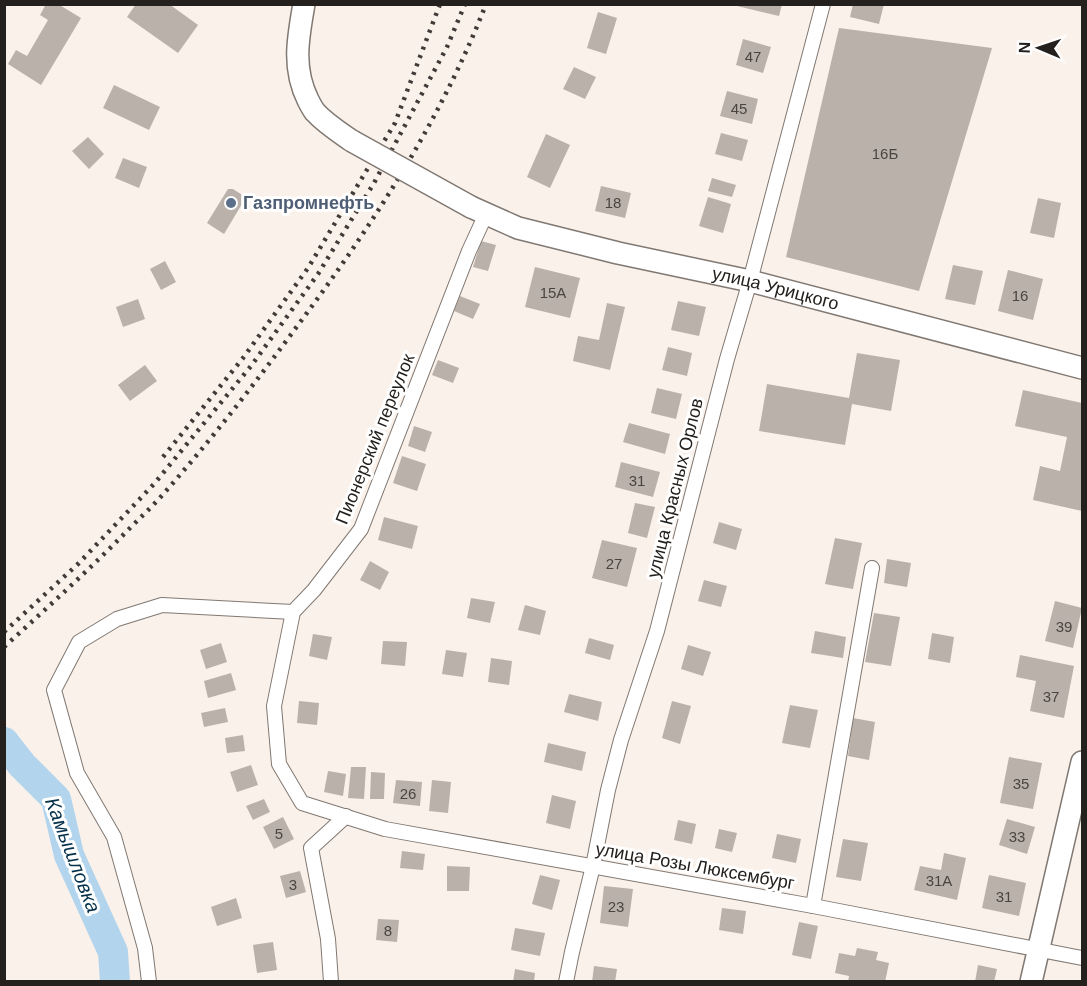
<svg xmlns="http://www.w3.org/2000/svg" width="1087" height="986" viewBox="0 0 1087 986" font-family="Helvetica,sans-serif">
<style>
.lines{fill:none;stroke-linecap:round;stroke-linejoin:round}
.river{stroke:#b2d4ed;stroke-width:30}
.building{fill:#bab1ab}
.street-casing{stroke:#807872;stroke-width:16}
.primary-casing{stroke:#807872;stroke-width:24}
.street{stroke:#fff;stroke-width:14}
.primary{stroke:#fff;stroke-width:21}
.rail{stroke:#403b38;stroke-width:4.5;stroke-dasharray:3 6;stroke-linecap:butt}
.primary-bridge-casing{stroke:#807872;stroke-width:24;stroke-linecap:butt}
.primary-bridge{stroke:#fff;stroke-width:21}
.service-dot{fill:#5c6f8a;stroke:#fff;stroke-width:2}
.labels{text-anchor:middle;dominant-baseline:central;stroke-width:6;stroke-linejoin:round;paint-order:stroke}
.number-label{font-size:15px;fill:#4a4441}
.service-label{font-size:18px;font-weight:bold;fill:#4e5e75;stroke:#fff;text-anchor:start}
.street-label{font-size:18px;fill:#24201e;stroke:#fff}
.water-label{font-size:20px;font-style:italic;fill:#04304a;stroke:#fff}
</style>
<rect width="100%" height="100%" fill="#fbf1eb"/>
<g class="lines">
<polyline class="river" points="4,742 22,765 56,799 69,855 113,952 115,982"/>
</g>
<g class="building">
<polygon points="46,4 58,4 81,18 41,85 8,64 16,50 27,56 48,20 40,15"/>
<polygon points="136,4 169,4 198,25 178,53 127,17"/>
<polygon points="738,4 782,4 779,16 737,6"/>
<polygon points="853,4 884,4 879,24 850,17"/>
<polygon points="598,12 617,18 606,54 587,48"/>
<polygon points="839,28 992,48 919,291 786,257"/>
<polygon points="743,39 771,47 763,73 736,65"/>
<polygon points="574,67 596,77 585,99 563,89"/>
<polygon points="114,85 160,107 149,130 103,108"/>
<polygon points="727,91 758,99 752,124 720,116"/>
<polygon points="721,133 748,140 742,161 715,154"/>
<polygon points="546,134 570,145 550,188 527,177"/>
<polygon points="88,137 104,154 89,169 72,151"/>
<polygon points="123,158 147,167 139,188 115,178"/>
<polygon points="712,178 736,185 732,197 708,191"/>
<polygon points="601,186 631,193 625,218 595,211"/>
<polygon points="228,189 233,189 244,196 245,199 224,234 207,223"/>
<polygon points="708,197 731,204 723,233 699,226"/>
<polygon points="1038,198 1061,203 1054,238 1030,233"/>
<polygon points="481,241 496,245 488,271 473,267"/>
<polygon points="165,261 176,282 161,290 150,269"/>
<polygon points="953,265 983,271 975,305 945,299"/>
<polygon points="535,267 580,278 570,318 525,307"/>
<polygon points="1008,270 1043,279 1033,320 998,311"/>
<polygon points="460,296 480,304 473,319 454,311"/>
<polygon points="138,299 145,319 123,327 116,307"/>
<polygon points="678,301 706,307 699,336 671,330"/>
<polygon points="607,303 625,307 610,370 573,361 578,336 599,340"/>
<polygon points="668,347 692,353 687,376 662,370"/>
<polygon points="857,353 900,360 891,411 852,404 845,445 759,431 767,384 849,398"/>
<polygon points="438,360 459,368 453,383 432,375"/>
<polygon points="145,365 157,381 130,401 118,385"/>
<polygon points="657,388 682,394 676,419 651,413"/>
<polygon points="1023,390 1082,403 1082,511 1033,500 1040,466 1060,471 1067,437 1015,426"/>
<polygon points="629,423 670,434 665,454 623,442"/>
<polygon points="414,426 432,432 425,452 408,446"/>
<polygon points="402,456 426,464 417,491 393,483"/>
<polygon points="621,462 660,472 653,497 615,487"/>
<polygon points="635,503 655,507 647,538 628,533"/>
<polygon points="384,517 418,526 412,549 378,540"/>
<polygon points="719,522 742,529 736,550 713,543"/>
<polygon points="835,538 862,543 853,589 825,584"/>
<polygon points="602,540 637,548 627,587 592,578"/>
<polygon points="887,559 911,563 907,587 884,583"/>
<polygon points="370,561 389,572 380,590 360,580"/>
<polygon points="704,580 727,586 721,607 698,601"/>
<polygon points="471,598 495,602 490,623 467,618"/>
<polygon points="1055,601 1082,608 1073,648 1045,641"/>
<polygon points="525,605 546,611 540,635 518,630"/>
<polygon points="874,613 900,617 891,666 865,662"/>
<polygon points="815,631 846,637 843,658 811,653"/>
<polygon points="932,633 954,637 950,663 928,659"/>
<polygon points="313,634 332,637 327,660 309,656"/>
<polygon points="589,638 614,645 610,660 585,653"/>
<polygon points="383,641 407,642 405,666 381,664"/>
<polygon points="221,643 227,662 206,669 200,650"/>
<polygon points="688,645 711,652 703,676 681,669"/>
<polygon points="446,650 467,653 463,677 442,674"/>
<polygon points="1020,655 1074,666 1064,718 1030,711 1036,681 1016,677"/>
<polygon points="491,658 512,661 509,685 488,682"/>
<polygon points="231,673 236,690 208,698 204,681"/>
<polygon points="569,694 602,702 598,721 564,712"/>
<polygon points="299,701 319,703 317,725 297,723"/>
<polygon points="672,701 691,706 680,744 662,738"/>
<polygon points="790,705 818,710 810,748 782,743"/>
<polygon points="225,708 228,722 204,727 201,713"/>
<polygon points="853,718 875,722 869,760 848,756"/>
<polygon points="243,735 245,751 227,753 225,738"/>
<polygon points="548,743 586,752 582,771 544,762"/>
<polygon points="1009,757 1042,763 1033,809 1000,803"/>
<polygon points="251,765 258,785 237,792 230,772"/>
<polygon points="351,767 366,767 364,799 348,798"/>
<polygon points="328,771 346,774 343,796 324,792"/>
<polygon points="371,772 385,773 384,799 370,799"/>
<polygon points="396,780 422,782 420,806 393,803"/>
<polygon points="432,780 451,782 448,813 429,811"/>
<polygon points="552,795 576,801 570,829 546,823"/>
<polygon points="264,799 270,812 253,820 246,806"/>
<polygon points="283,817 294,839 274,849 263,827"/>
<polygon points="1007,819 1035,827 1027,854 999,845"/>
<polygon points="678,820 696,824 692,844 674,840"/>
<polygon points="719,829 737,833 732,852 715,848"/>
<polygon points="777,834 801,839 796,863 772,858"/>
<polygon points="843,839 868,843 861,881 836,877"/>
<polygon points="402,851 425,854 423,870 400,868"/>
<polygon points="944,853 966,858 957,900 914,890 920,866 941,870"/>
<polygon points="447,866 470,867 469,891 447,891"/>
<polygon points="300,871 306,892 286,898 280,876"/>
<polygon points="540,875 560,880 552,910 532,904"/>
<polygon points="989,875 1026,883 1019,916 982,908"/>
<polygon points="604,886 633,889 628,927 600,923"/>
<polygon points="236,898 242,918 217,926 211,907"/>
<polygon points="722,908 746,911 743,934 719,930"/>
<polygon points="378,919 399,920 397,942 376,940"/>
<polygon points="799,922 818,926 811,959 792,955"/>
<polygon points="515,928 545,933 540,956 511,950"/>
<polygon points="273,942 277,970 257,973 253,945"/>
<polygon points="857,948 878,952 876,960 889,963 885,982 848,982 849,976 835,973 839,953 855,956"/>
<polygon points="978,965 997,969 994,982 975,982"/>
<polygon points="594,966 617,969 615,982 592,982"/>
<polygon points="515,969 535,973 534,982 513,982"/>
</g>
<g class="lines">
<g class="street-casing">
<g id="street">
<polyline points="486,214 469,251 361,529 314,590 293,612 274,706 279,764 302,803 385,829 813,906 1082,958"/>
<polyline points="813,906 872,568"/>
<polyline points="149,982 145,948 114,837 77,773 54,690 79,642 117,619 162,605 293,612"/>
<polyline points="331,982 328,939 311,848 346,816"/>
<polyline points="566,982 572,952 593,866 608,790 621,740 657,631 727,359 750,281 823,4"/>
</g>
</g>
<g class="primary-casing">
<g id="primary">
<path d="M304 4C298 38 292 68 308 100 310 104 312 108 315 112 326 124 339 132 352 141"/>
<path id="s1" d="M471 207 518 228 618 253 750 281 1082 368"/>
<polyline points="1031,982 1082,762"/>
</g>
</g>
<use href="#street" class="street"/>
<use href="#primary" class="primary"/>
<g class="rail">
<polyline points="163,457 243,358 308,268 395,123 440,4"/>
<polyline points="4,632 79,563 154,484 251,366 318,274 374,183 447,47 465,4"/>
<path d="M4 647C47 608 90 569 130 528 142 516 154 505 165 492 212 439 256 382 298 325 372 226 441 120 486 4"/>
</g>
<g class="primary-bridge-casing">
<polyline id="primary-bridge" points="352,141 471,207"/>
</g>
<use href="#primary-bridge" class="primary-bridge"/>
</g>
<circle class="service-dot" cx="231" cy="203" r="6"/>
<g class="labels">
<g class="number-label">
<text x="753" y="56">47</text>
<text x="739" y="108">45</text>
<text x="885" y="153">16Б</text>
<text x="613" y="202">18</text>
<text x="553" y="292">15А</text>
<text x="1020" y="295">16</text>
<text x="637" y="480">31</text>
<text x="614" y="563">27</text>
<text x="1064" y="626">39</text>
<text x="1051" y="696">37</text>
<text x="1021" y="783">35</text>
<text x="408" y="793">26</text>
<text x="279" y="833">5</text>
<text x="1017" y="836">33</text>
<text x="939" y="880">31А</text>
<text x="293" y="884">3</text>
<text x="1004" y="896">31</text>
<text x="616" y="906">23</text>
<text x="388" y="930">8</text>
</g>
<g class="service-label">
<text x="243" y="203">Газпромнефть</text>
</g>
<g class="street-label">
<text stroke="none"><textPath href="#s1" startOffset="316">улица Урицкого</textPath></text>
<text transform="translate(375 439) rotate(-68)">Пионерский переулок</text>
<text transform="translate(675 488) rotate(-76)">улица Красных Орлов</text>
<text transform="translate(695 866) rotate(10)">улица Розы Люксембург</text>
</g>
<g class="water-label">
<text transform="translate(73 855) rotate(69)">Камышловка</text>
</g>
</g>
<rect width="1087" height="986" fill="none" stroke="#24201e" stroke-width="12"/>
<g transform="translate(1039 48) rotate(272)" stroke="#ffffff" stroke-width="4.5" paint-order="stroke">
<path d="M0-4.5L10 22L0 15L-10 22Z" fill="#24201e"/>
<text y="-9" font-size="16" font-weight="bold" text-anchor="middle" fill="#24201e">N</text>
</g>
</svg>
